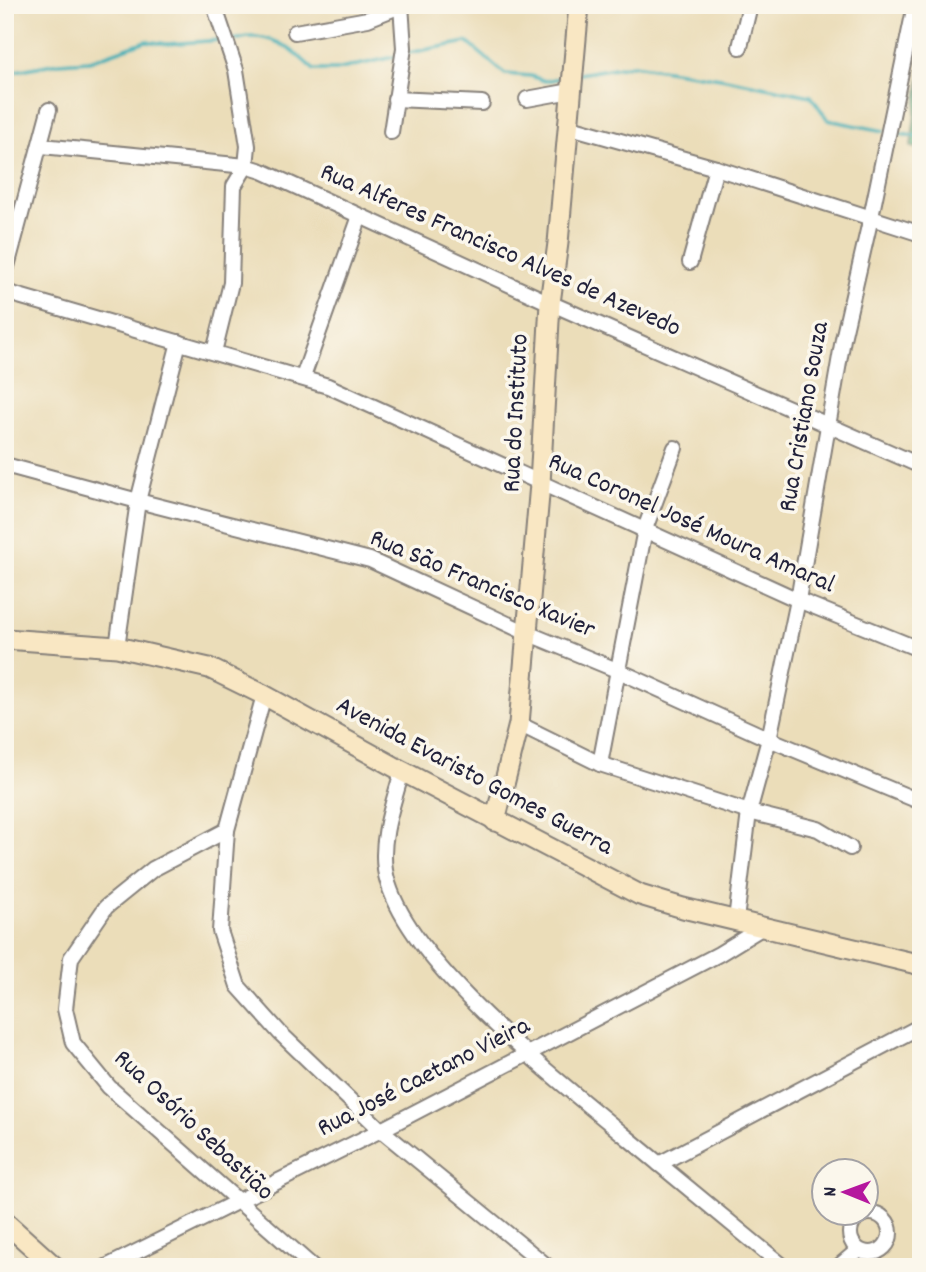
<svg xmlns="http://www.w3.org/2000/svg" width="926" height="1272" viewBox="0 0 926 1272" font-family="Dekko,sans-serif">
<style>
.forest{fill:#60b07a;stroke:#41695a;stroke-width:2}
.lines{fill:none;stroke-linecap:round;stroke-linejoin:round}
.stream{stroke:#3badb5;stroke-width:3.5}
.street-casing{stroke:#86807a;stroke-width:18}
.secondary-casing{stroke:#86807a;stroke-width:23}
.street{stroke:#fff;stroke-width:14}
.secondary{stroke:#f9e7c3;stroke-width:19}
.labels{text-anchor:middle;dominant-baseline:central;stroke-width:7;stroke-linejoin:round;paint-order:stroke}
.street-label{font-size:26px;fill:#22223b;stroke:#fbf7ec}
</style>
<rect width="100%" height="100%" fill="#fbf7ec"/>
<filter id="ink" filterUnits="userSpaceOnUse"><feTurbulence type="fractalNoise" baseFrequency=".0143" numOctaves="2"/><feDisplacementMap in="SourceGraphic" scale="14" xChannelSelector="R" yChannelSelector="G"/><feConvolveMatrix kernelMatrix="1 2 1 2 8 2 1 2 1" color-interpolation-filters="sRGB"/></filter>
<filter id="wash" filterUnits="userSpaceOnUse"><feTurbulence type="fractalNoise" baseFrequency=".00686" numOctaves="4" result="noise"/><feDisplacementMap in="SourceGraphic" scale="28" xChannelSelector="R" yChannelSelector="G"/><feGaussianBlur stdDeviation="1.57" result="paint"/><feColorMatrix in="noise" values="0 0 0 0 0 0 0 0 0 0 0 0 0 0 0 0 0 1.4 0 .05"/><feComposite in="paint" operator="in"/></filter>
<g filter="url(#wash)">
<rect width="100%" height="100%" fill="#ebddb9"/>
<polygon class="forest" points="921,69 921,149 911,147"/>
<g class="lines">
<g class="stream">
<path d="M229 40C237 40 244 37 251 37 278 36 296 53 314 70H336L398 56"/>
<polyline points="408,53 467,42 505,74 531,76 545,81 565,77"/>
<polyline points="5,73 58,63 89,61 146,41 167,44 221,40"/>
<polyline points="579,74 633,65 721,78 811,96 828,120 884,131"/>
<polyline points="892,133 921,137"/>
</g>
</g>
</g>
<g filter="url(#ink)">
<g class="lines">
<g class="street-casing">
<g id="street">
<polyline points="214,5 236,70 248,146 246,166 234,186 231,283 214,352"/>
<polyline points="295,32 368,19 403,5"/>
<polyline points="740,47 750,5"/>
<polyline points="395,99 482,103"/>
<polyline points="527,99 571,91"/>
<polyline points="567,126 716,168 921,234"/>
<polyline points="391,132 404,48 401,5"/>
<polyline points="42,146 246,166 262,171 550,303 921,466"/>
<polyline points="690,262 716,168"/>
<polyline points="5,274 49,110"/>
<polyline points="5,292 328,386 798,600 921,650"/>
<polyline points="303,377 360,216"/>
<polyline points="5,465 138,501 370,560 527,633 619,671 769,739 921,802"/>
<polyline points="117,647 138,501 179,342"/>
<polyline points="264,695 227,830 220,931 238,986 280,1033 381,1130 548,1267"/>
<polyline points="519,724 600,764 749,812 818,829 850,848"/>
<polyline points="600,764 645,529 675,448"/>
<path d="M402 771C394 802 380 837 385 870 399 957 557 1079 624 1135 677 1179 730 1223 784 1267"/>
<polyline points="227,830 153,869 106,907 71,958 65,1009 73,1043 109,1087 313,1267"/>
<polyline points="736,920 749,812 769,739 798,600 843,339 871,217 915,5"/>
<polyline points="659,1164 921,1026"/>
<circle cx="870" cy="1233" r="20"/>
<polyline points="106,1267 381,1130 719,954 763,927"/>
<polyline points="838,1267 858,1250"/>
</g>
</g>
<g class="secondary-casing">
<g id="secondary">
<polyline points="5,639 117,647 209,668 264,695 402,771 640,895 683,908 921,965"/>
<polyline points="495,821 519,724 540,484 550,303 558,243 579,5"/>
<polyline points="5,1222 55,1267"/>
</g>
</g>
<use href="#street" class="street"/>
<use href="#secondary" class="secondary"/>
</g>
</g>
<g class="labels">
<g class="street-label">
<text transform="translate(500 251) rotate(24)">Rua Alferes Francisco Alves de Azevedo</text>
<text transform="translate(517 413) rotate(-87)">Rua do Instituto</text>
<text transform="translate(805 417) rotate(-80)">Rua Cristiano Souza</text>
<text transform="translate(691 524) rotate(24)">Rua Coronel José Moura Amaral</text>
<text transform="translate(482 585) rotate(23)">Rua São Francisco Xavier</text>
<text transform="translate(474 777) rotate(28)">Avenida Evaristo Gomes Guerra</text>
<text transform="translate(424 1078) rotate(-27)">Rua José Caetano Vieira</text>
<text transform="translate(193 1126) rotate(43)">Rua Osório Sebastião</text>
</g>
</g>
<rect width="926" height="1272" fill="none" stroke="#fbf7ec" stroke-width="28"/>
<g transform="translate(845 1192) rotate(271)"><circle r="33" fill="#fbf7ec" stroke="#a4a2a5" stroke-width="2"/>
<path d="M0-5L12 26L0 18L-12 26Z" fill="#b5179e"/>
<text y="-10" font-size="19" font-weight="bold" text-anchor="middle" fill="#22223b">N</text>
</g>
</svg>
